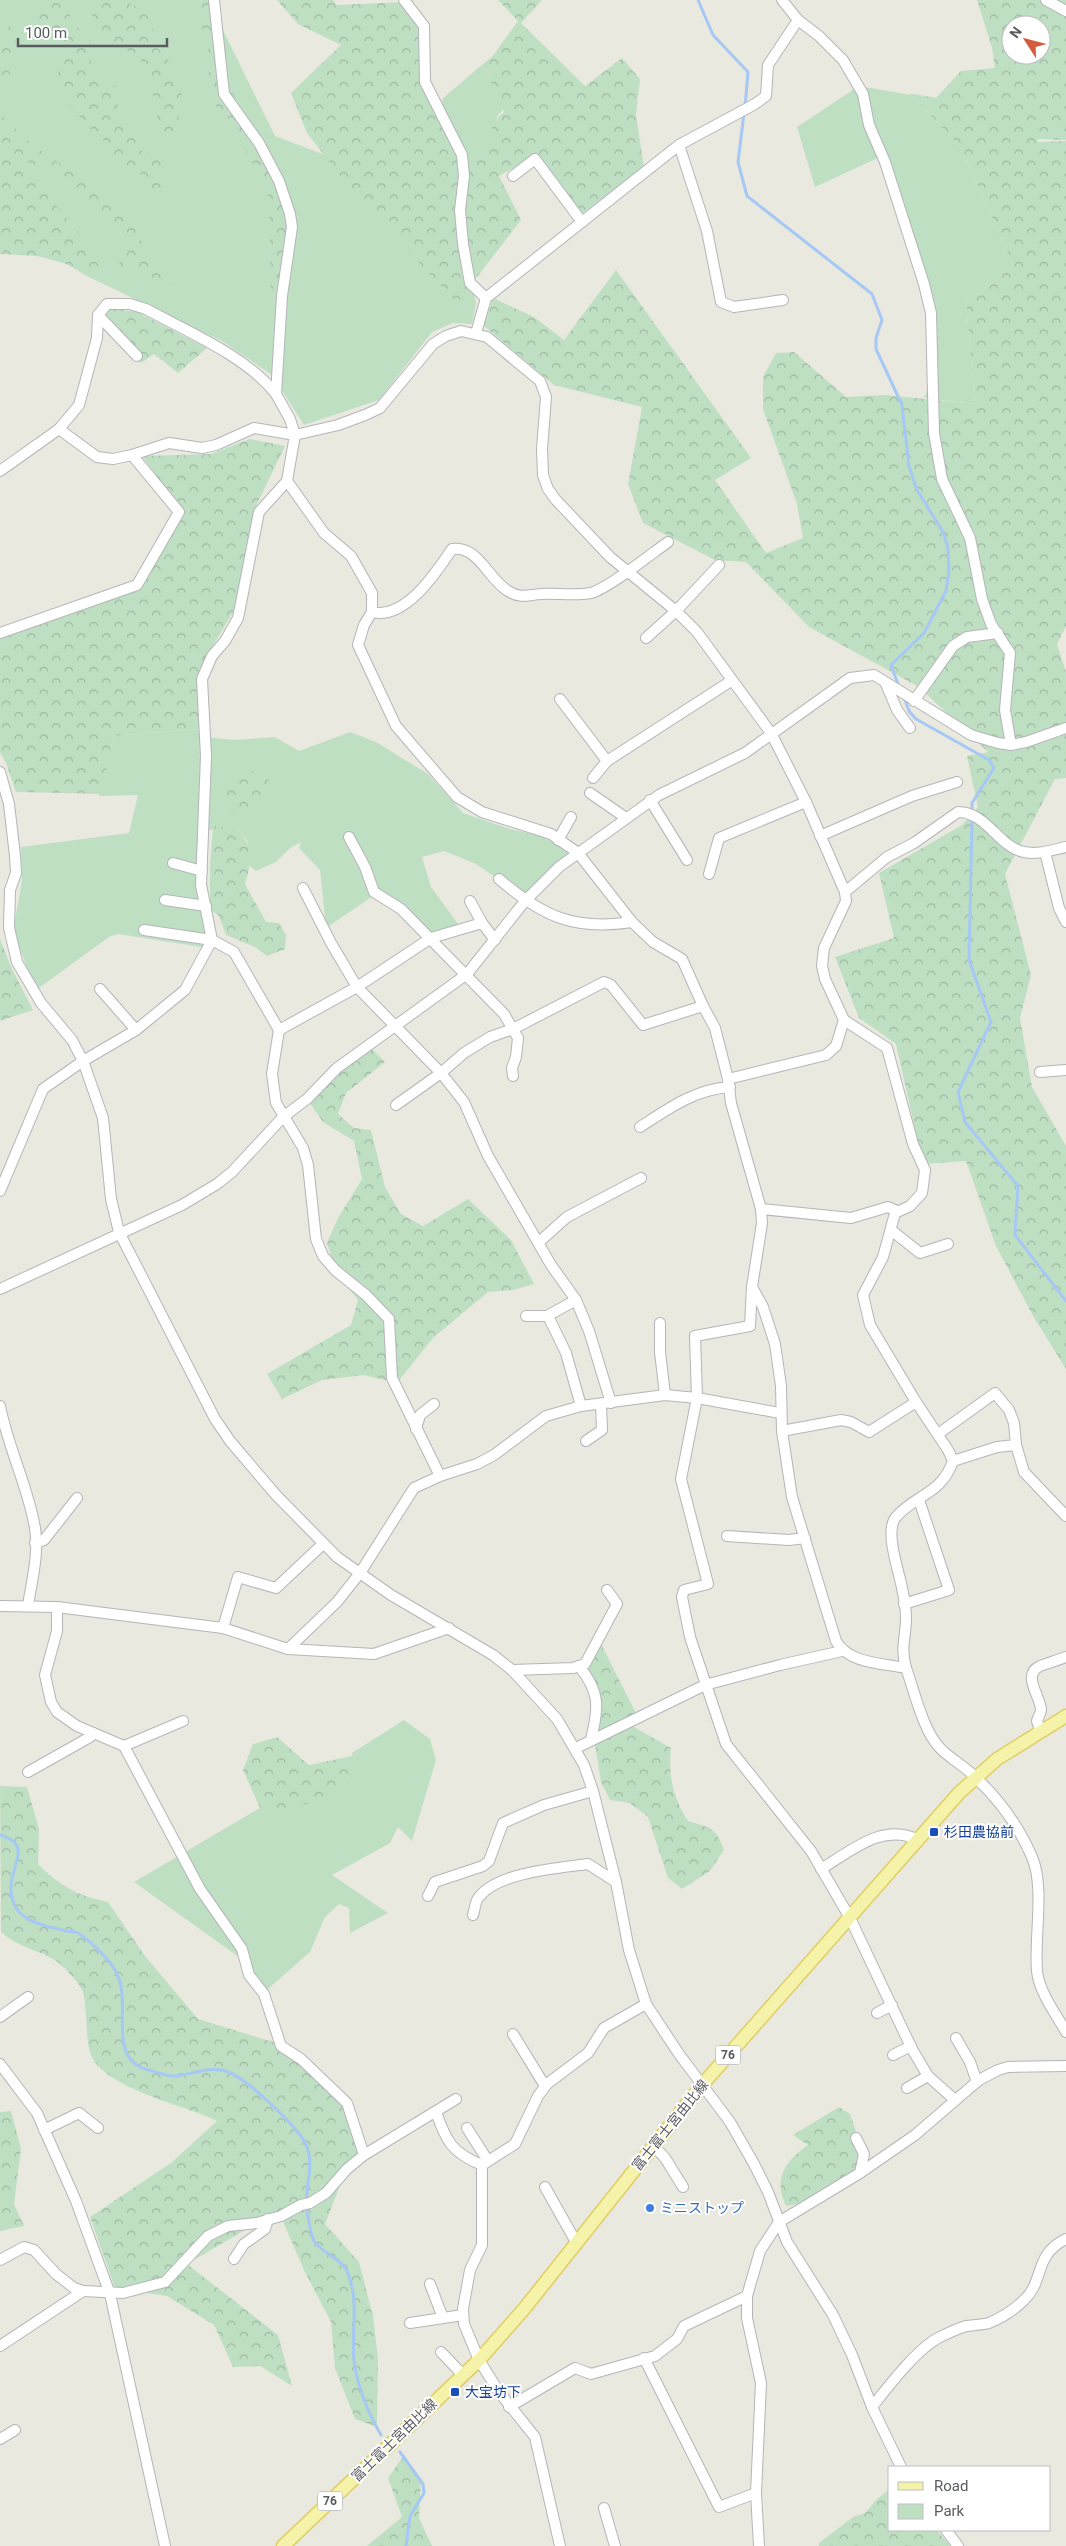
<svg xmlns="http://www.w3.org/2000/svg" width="1066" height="2546" viewBox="0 0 1066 2546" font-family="Roboto,'Noto Sans JP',sans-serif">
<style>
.green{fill:#bfdfc3}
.forest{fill:url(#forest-crowns);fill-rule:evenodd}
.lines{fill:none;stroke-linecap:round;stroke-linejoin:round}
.stream{stroke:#a6c8f5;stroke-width:3}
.minor-casing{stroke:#b3b5b9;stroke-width:12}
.major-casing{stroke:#e0ce63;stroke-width:15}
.minor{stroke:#fff;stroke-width:10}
.major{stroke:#f5f3aa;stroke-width:12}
.transit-dot{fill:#1a4fb4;stroke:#fff;stroke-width:2}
.shop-dot{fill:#3f7fe0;stroke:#fff;stroke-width:2}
.labels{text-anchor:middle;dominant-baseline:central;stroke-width:4;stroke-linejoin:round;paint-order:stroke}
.shield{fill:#fff;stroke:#8b8c8f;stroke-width:1}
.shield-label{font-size:12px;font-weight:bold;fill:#595b5f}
.transit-label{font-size:14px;fill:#164399;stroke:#fff;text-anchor:start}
.street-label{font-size:14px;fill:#595b5f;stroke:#fff}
.shop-label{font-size:14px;fill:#366cbe;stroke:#fff;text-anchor:start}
</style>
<defs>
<pattern id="forest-crowns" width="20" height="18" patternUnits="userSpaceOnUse" patternTransform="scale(1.25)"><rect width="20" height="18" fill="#bfdfc3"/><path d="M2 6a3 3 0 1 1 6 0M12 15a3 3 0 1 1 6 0" fill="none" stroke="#9eb8a2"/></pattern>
</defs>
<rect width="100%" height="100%" fill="#eae9e0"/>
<g class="green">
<polygon points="0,0 214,0 217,18 275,136 349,164 466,250 476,303 472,324 453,323 432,332 379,400 304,425 272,375 222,341 87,276 0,225"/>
<polygon points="483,64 503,109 497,117 489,156 463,157 444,112 442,99"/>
<polygon points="859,86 911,95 960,146 1014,266 966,302 975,404 924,398 933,380 933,300 882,156 815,187 797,127"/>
<polygon points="201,729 203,849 213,930 207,948 118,934 109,937 36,990 13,932 22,881 21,847 129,833 138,795 99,796 113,736"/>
<polygon points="350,732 376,742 428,774 463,813 510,829 541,836 569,852 523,896 476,864 444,851 422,857 431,887 458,924 429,939 376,894 326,928 320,870 299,848 301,842 290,848 276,862 256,871 250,866 247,840 238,829 208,830 205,737 235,740 275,737 299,751"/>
<polygon points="404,1720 430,1739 436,1760 412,1841 398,1827 390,1843 332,1875 388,1913 350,1933 349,1908 339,1904 325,1917 310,1952 267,1990 243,1960 134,1882 260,1808 288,1808 348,1781 352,1753"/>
</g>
<g class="forest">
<path d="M44 0H69L66 9 78 28 92 42C89 69 90 82 119 86V100L116 111 130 125 142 152 159 157 168 191 159 201 148 191 138 169 125 167 101 137 87 127 71 105 59 81 58 67 66 57C64 39 59 29 40 28L34 18 37 8Z"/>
<polygon points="85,0 122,0 149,13 157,48 167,57 181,91 183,102 177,124 177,134 169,145 161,139 150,77 139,58 117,45 97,27"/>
<polygon points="178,0 211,0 228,84 279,181 286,229 278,307 271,301 269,197 234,125 214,104 209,73 208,42 195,10"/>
<path d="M277 0H333L337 5 406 2 424 26 430 78 463 158 462 155 489 156C488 139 490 123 504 112L483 64 492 57 518 21 498 0H542L521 23 585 86 622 58 640 79 636 114 644 168 581 214 533 157 499 176 521 220 457 303 353 192 307 133 291 93 341 45 298 24Z"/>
<path d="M977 0H1066V140L1037 139 1038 142 1066 141V626L1057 644 1066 672V778L1055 779 1005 874 1031 975 1020 1018 1032 1087 1066 1146V1369L1032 1314 996 1246 966 1161 923 1164 896 1044 859 1018 835 957 894 938 879 873 962 825 978 807 967 756 988 752 919 687 809 627 746 562 715 560 643 523 628 484 642 407 554 385 484 326 493 298 534 317 564 340 616 270 751 458 715 480 766 553 803 538 797 504 763 409V377L776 353 794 352 846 397 886 395 975 404 966 302 1014 266 960 146 909 93 936 98 961 71 995 68 992 48ZM1011 25H1041V55H1011Z"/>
<polygon points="10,25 18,49 0,102 0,39"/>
<path d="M0 114 35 147 70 170 135 225 146 253 173 273 172 285 121 268 117 254 131 243C121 221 68 181 46 169 37 164 26 162 16 160L64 214 105 266 102 274 38 256 0 254Z"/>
<polygon points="114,309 137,312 207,348 178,373 154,354 141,363 105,325 107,311"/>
<polygon points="250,439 285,446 254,510 236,607 211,649 201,729 113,736 101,794 16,792 6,763 0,752 0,639 139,590 184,513 142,456 211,454"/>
<path d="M246 770 269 776C267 805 255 816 226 813 219 794 230 781 246 770Z"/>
<path d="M213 826 238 829C254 849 252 859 245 884L266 922 279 923 286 935 285 949 267 956 257 948 226 935 219 916 210 909V867Z"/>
<polygon points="0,939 11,967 33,1010 0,1021"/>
<polygon points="371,1048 385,1062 346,1093 338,1114 354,1128 371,1130 385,1187 401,1214 423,1226 468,1199 511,1240 534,1284 513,1290 488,1292 433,1338 397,1383 364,1375 322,1380 282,1399 267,1374 351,1325 358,1300 336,1272 327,1243 338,1218 362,1179 354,1141 323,1122 307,1099"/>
<path d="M601 1644 638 1717 634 1727 671 1748C668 1775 673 1798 688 1821 709 1827 717 1828 724 1850L710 1871 682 1889 668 1878 648 1817 630 1803 610 1800 601 1782 595 1744 596 1713 586 1674 587 1667Z"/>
<polygon points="277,1737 309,1765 352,1756 348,1781 315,1802 288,1808 260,1808 243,1770 253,1744"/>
<path d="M0 1786 27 1787 39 1829 38 1864C60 1886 78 1896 108 1902L145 1956 198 2019 283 2045 343 2099 362 2152 348 2165 325 2224 359 2262 373 2316 378 2359 377 2427 355 2419 335 2368 331 2322 304 2270 281 2217 257 2223 187 2264 278 2335 292 2386 260 2366 233 2367 214 2325 167 2296 115 2288 90 2217 171 2163 217 2121C186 2105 100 2088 90 2052 85 2037 88 1999 81 1988 76 1979 61 1963 51 1958 34 1949 16 1946 1 1932Z"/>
<path d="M839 2107 850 2114 867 2163 798 2204 786 2206C773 2178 785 2161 808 2145L793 2135Z"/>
<polygon points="11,2111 21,2149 14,2204 24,2226 0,2231 0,2112"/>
<polygon points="404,2455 421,2480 419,2518 432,2546 367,2546 402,2517 388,2478"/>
<polygon points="890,2489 890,2530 937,2530 950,2546 819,2546 819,2543 853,2517 865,2513 877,2499"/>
</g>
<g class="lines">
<g class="stream">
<polyline points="698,0 713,35 748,72 745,107"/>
<polyline points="744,113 738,162 747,196 872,294 882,320 876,338 876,349 902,405 909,466 917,490 943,532 948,548 949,571 946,591 924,633 891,665 899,687"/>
<polyline points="904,697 909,711 916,719 989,760 994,768 972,803 972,812"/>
<polyline points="972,818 969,960 991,1022 958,1092 965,1122 1018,1186 1015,1235 1066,1301"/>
<path d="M0 1835C40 1847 0 1871 14 1904 22 1923 48 1926 66 1931 70 1932 74 1931 78 1933 90 1941 103 1954 111 1964 134 1992 112 2037 131 2060 137 2067 144 2069 152 2071 160 2073 169 2077 177 2076 192 2074 210 2066 226 2071 245 2077 300 2128 307 2147 315 2168 303 2191 307 2212 309 2220 310 2234 314 2241 321 2253 341 2258 347 2271 360 2301 351 2331 354 2361 358 2389 367 2411 381 2435"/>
<polyline points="400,2452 423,2484 424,2493 410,2516 406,2546"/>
</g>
<g class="minor-casing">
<g id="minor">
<polyline points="404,0 424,26 425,82 462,155 464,176 460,210 463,244 470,283 486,298"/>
<polyline points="782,0 798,20 819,36 843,60 863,94 869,125 885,162 924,284 931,313 934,433 942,479 970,538 982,599 991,624 1010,653 1005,710 1011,745"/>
<polyline points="1046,0 1066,11"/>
<polyline points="679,145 707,231 721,302 734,307 783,300"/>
<polyline points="513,176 535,159 582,222"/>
<polyline points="98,315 137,356"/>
<polyline points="476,333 486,298 679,145 755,104 766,96 768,65 798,20"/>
<path d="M132 455 169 443 202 448 216 445 254 428 295 435 338 425 365 415 380 408 433 344 446 336 461 331 487 337 540 381 546 397 542 449 543 475 548 489 556 500 610 557 676 611 697 632 771 733 806 802 845 892 846 901 824 948 822 966 825 979 844 1020 836 1046 826 1055 728 1079 731 1103 761 1209 762 1223 752 1287 763 1307 775 1344 781 1386 782 1431 792 1497 836 1641C849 1664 882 1663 906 1668 914 1690 923 1731 940 1748 950 1759 965 1766 975 1777 999 1799 1019 1827 1032 1857 1045 1887 1034 1938 1037 1971 1039 1992 1056 2014 1066 2032"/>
<path d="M0 471 59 429 79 405 97 338 98 315 107 304H130L146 309C188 332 246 356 276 394"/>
<polyline points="287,481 324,533 351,556 372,593 372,612 364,625 358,645 396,726 457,797 482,812 551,834 578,853 632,922 653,942 682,959 703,1006"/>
<path d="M372 612C405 620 436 573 452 549 478 545 488 579 508 591 521 599 527 595 541 594 556 593 575 596 591 593 609 588 651 554 668 542"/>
<polyline points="0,633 137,585 179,512 132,455 113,459 97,457 59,429"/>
<polyline points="646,638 676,611 719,565"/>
<polyline points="886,684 897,710 910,728"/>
<polyline points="560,699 607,761 731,681"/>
<polyline points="914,701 953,646 967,637 998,633"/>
<polyline points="0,772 9,804 15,856 16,873 10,890 9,928 17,962 41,1003 72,1040 83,1061 103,1118 111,1199 119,1232 215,1419 230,1441 276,1495 337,1557 391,1595 493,1655 512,1670 557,1719 584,1765 593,1791 616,1882 629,1950 646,2004 679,2054 730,2122 754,2164 768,2192 787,2242 833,2315 852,2355 872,2407 901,2467"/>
<polyline points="593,778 607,761"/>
<polyline points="590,793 626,818"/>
<polyline points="650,800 687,860"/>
<polyline points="820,836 912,796 957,782"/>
<polyline points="349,837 365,867 374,892 401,909 504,1014 518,1038 516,1057 512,1068 513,1076"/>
<polyline points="558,840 571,817"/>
<polyline points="1045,852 1059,908 1066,922"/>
<polyline points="173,863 202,871"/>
<polyline points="709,874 719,838 806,802"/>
<path d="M499 879C542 916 574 931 632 922"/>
<polyline points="303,888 331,943 357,987 441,1073 464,1102 488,1156 551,1265 576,1300 589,1331 611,1403"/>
<path d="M845 892 887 857 914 843 958 812C987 812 998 847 1024 852 1038 855 1052 850 1066 847"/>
<polyline points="165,900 206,906"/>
<polyline points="470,901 482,923"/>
<polyline points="144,930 212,940 234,952 279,1030 272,1074 276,1103 303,1148 308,1165 316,1239 323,1256 335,1270 366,1295 389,1319 392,1378 440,1476"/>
<polyline points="100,989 136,1030"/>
<path d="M844 1020 887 1048 913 1144 925 1170 922 1193 910 1206 895 1213 883 1257 863 1295 870 1325 916 1402 948 1450 953 1461C941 1495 916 1494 896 1517 884 1531 899 1571 902 1588 904 1597 906 1609 906 1618 906 1638 900 1647 906 1668"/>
<polyline points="279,1030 357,987 431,938 482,923 495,940"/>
<polyline points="1040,1072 1066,1070"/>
<polyline points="396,1105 441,1073 464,1053 490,1037 513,1029 604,982 611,985 643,1025 703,1006 715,1028 728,1079"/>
<path d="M640 1127C668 1109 695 1089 730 1087"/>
<polyline points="0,1191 43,1089 83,1061 136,1030 185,990 212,940 201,885 206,756 202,679 212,656 225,641 238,618 259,512 287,481 295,435 290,419 276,394 282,296 292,227 290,214 279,181 259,143 224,94 214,0"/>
<polyline points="761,1209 851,1218 888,1207 895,1210 895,1213"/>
<polyline points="891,1230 920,1253 948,1244"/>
<polyline points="539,1242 567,1217 641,1178"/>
<polyline points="752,1287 750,1326 695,1336 697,1398 681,1479 708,1584 684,1590 682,1597 690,1637 726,1744 811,1851 850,1918 912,2049 928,2076 955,2100"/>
<polyline points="0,1289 182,1205 217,1184 232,1172 283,1117 307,1099 337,1068 467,974 525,901 559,867 659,795 745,753 850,678 874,675 971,735 998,743 1011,745 1026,742 1066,728"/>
<polyline points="526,1316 547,1316 576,1300"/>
<polyline points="548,1316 566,1353 581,1406"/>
<polyline points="660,1323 660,1352 665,1395"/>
<path d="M0 1406C8 1448 28 1486 35 1528 39 1554 32 1580 28 1605"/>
<polyline points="416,1429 420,1415 434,1404"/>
<polyline points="782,1431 841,1420 851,1422 869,1432 916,1402"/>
<polyline points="938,1434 995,1393 1009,1410 1014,1423 1016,1445 1024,1472 1066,1516"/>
<polyline points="586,1441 602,1430 601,1405"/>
<polyline points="953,1461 997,1447 1016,1445"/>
<polyline points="727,1536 789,1540 805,1538"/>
<polyline points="35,1543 44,1540 77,1498"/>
<polyline points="904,1604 949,1590 919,1500"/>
<polyline points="0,1606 57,1607 223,1628 288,1649 374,1654 449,1628"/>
<polyline points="57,1607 57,1631 45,1675 51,1702 57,1712 77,1726 124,1746 200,1889 242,1949 249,1975 264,1994 281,2046 301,2059 347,2103 364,2155"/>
<polyline points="223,1628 238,1577 276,1588 323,1544"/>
<polyline points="288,1649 337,1602 360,1573 414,1488 440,1476 477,1464 494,1455 546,1416 581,1406 665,1395 697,1398 780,1413"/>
<path d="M579 1666C600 1692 599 1707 591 1739"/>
<polyline points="512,1670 573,1668 585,1664 617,1604 607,1590"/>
<path d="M1040 1730 1037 1721C1038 1717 1041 1713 1041 1710 1041 1697 1021 1675 1040 1666 1048 1663 1058 1660 1066 1657"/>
<polyline points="124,1746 183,1721"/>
<polyline points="576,1748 705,1685 780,1665 842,1651"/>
<polyline points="28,1772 90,1737 93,1733"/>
<path d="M821 1869C851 1851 883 1822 918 1840"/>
<polyline points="428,1896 435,1882 483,1866 489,1861 503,1823 544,1805 593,1791"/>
<path d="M473 1915C475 1909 475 1901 479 1897 498 1872 559 1868 588 1864L616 1882"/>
<polyline points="877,2013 892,2005"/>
<polyline points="0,2017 28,1997"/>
<polyline points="513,2034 545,2086"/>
<polyline points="956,2038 970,2062 977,2082"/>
<polyline points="893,2055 911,2046"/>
<polyline points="0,2064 37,2113 76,2201 110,2294 165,2546"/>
<polyline points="907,2088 928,2076"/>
<path d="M436 2112C446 2141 452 2153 482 2165"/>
<polyline points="467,2128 488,2161"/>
<polyline points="44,2130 79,2113 98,2128"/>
<polyline points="856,2138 864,2154 860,2173"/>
<polyline points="653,2145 665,2158 683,2187"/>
<polyline points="482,2165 482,2245 470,2270 463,2309 464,2324 479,2360 499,2392 535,2437 560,2546"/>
<polyline points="482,2165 515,2144 538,2096 547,2084 588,2053 604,2028 646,2004"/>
<polyline points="545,2187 576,2242"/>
<polyline points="234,2259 244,2244 265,2229 268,2219"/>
<polyline points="0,2260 24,2247 34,2250 56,2274 74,2288 83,2291 123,2293 165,2282 208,2236 228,2226 257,2223 281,2216 301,2205 310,2203 326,2193 347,2169 364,2155 456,2099"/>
<polyline points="430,2284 443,2318"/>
<polyline points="410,2323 463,2315"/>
<polyline points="0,2346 83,2291"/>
<polyline points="441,2352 463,2375"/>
<polyline points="644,2358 719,2507 756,2493"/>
<polyline points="509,2407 575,2368 591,2374 655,2356 677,2339 684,2326 747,2296"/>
<path d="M872 2407C887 2388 916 2350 938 2338 946 2334 957 2329 966 2326 973 2325 982 2325 989 2323 1001 2318 1015 2309 1024 2300 1045 2281 1033 2255 1066 2239"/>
<polyline points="0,2439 15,2430"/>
<polyline points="604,2508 615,2546"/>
<polyline points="946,2530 958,2546"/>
<polyline points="759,2546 756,2493 761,2383 747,2318 747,2296 760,2251 779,2222 860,2173 915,2135 979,2080 998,2070 1008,2067 1066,2066"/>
</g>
</g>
<g class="major-casing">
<polyline id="major" points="283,2546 479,2360 524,2309 702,2085 959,1793 997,1759 1066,1716"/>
</g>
<use href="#minor" class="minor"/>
<use href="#major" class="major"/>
</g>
<g class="transit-dot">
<rect x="929" y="1827" width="10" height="10" rx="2.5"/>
<rect x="450" y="2387" width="10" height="10" rx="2.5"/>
</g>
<circle class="shop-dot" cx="650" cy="2208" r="5"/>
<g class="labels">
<g class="shield">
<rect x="715.5" y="2045.5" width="25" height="19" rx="4"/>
<rect x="317.5" y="2491.5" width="25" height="19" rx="4"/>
</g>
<g class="shield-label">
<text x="728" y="2055">76</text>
<text x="330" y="2501">76</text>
</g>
<g class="transit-label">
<text x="944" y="1832">杉田農協前</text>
<text x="465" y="2392">大宝坊下</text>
</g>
<g class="street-label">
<text transform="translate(670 2125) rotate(-51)">富士富士宮由比線</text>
<text transform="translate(394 2440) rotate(-44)">富士富士宮由比線</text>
</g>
<g class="shop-label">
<text x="660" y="2208">ミニストップ</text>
</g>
</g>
<rect x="888" y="2466" width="162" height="65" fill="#ffffff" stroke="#bdbdbf"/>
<rect x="898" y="2482" width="25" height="8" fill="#f5f3aa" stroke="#bdbdbf"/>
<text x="934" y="2491" font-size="15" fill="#595b5f">Road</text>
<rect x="898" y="2504" width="25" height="15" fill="#bfdfc3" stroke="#bdbdbf"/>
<text x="934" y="2516" font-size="15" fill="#595b5f">Park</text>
<g transform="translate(1026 40) rotate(306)"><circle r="24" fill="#ffffff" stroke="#bdbdbf"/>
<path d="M0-4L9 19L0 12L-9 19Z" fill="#d45c3c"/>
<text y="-8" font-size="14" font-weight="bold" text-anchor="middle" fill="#595b5f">N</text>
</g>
<path d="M18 38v8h149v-8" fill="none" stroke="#595b5f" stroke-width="2.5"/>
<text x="25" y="38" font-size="15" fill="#595b5f" stroke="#ffffff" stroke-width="4" paint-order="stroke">100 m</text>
</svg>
